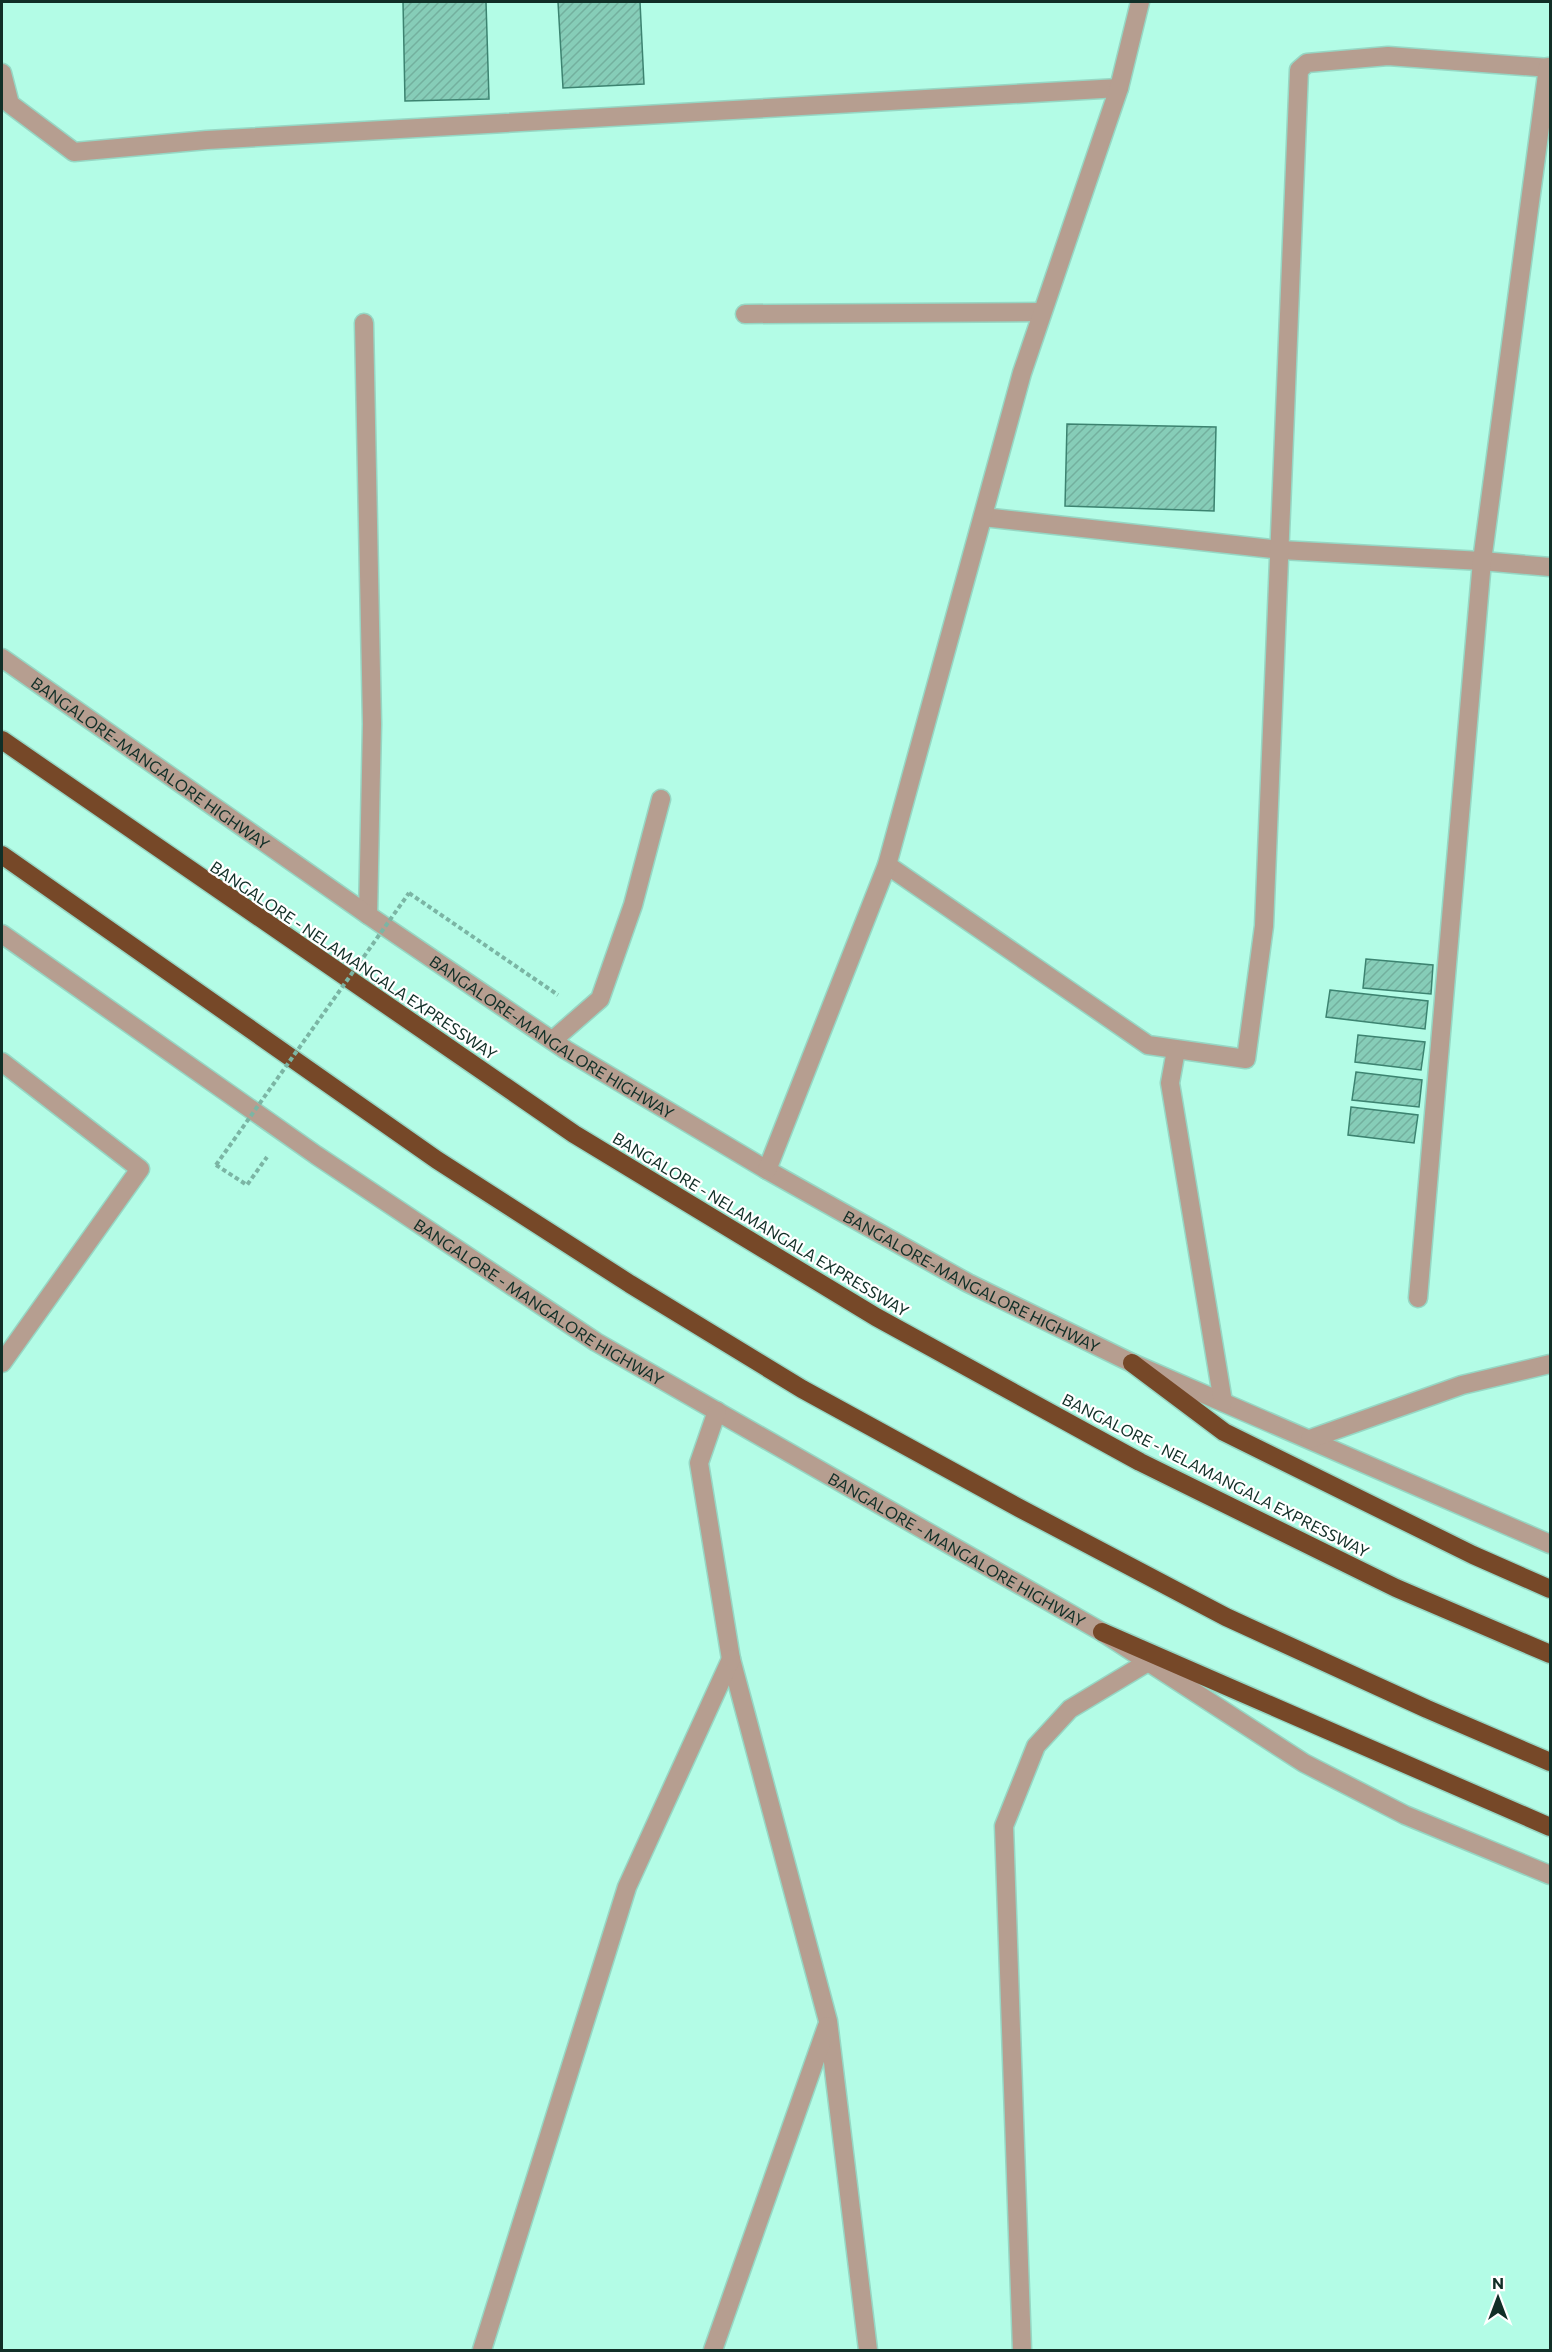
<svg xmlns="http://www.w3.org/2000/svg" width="1552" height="2352" viewBox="0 0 1552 2352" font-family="Commissioner,sans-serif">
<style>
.building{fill:url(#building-hatch);stroke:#3c8370;stroke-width:1.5}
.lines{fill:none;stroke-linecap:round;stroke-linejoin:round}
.minor-casing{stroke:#96d7c4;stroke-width:21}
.highway-casing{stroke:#96d7c4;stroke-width:21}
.path{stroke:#7bb5a4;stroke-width:4;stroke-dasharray:4.5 3;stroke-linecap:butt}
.minor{stroke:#b69e90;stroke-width:18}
.highway{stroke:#764828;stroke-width:18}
.path-bridge{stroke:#7bb5a4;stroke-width:4;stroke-dasharray:4.5 3;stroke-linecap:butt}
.labels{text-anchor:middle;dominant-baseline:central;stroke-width:4.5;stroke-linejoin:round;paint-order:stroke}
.street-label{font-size:16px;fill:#112f27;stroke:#fff}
</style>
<defs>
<pattern id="building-hatch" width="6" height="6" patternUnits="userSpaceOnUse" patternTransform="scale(1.5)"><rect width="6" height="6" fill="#86cdb8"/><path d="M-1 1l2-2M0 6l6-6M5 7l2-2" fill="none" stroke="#73b09e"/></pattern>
</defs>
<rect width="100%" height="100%" fill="#b3fce6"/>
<g class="building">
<polygon points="403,2 486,2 489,99 405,101"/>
<polygon points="558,2 640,2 644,84 563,88"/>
<polygon points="1067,424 1216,427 1214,511 1065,506"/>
<polygon points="1366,959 1433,965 1431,994 1363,988"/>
<polygon points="1330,990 1428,1001 1425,1029 1326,1017"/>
<polygon points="1358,1035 1425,1042 1421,1070 1355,1062"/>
<polygon points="1356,1072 1422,1080 1419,1107 1352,1100"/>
<polygon points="1351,1107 1418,1115 1414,1143 1348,1135"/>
</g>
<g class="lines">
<g class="minor-casing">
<g id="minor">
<polyline points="2,73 10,104 74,152 207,140 1119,88"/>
<polyline points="745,314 1042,312"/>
<polyline points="364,323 372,724 368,915"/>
<polyline points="983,517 1281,550 1482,561 1550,567"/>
<path id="s1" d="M2 658 368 915 566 1050 767 1170 968 1283 1132 1363 1550 1544"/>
<polyline points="887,865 1148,1045 1246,1059 1264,926 1299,70 1307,63 1388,56 1550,68"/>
<path id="s2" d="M2 934 316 1155 596 1342 1102 1632 1304 1763 1405 1815 1550 1875"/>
<polyline points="553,1040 600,999 633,905 661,799"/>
<polyline points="1176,1050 1170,1083 1223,1402"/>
<polyline points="2,1062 140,1169 2,1363"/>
<polyline points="767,1170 887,865 1022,373 1119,88 1140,2"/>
<polyline points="1418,1298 1482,561 1548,67"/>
<polyline points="717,1411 699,1463 731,1659 828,2021 868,2350"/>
<polyline points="1310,1439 1462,1385 1550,1364"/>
<polyline points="482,2350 627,1887 731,1659"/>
<polyline points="713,2350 827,2026"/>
<polyline points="1022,2350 1004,1826 1036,1746 1070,1709 1148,1662"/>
</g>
</g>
<g class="highway-casing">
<g id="highway">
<polyline points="2,740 574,1134 876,1317 1140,1462 1396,1588 1550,1654"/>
<polyline points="2,855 437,1160 630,1284 802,1389 1021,1509 1226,1617 1427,1709 1550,1762"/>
<polyline points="1132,1363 1224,1432 1473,1555 1550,1589"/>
<polyline points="1102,1632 1550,1827"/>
</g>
</g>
<g class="path">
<polyline points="409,893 558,995"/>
<polyline points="216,1165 247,1185 267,1157"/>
</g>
<use href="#minor" class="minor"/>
<use href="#highway" class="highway"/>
<polyline class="path-bridge" points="216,1165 409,893"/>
</g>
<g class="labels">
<g class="street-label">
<text stroke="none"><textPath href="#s1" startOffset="182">BANGALORE-MANGALORE HIGHWAY</textPath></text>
<text transform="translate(354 960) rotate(34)">BANGALORE - NELAMANGALA EXPRESSWAY</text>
<text stroke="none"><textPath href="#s1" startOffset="668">BANGALORE-MANGALORE HIGHWAY</textPath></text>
<text transform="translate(761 1224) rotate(31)">BANGALORE - NELAMANGALA EXPRESSWAY</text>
<text stroke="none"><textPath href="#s1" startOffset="1154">BANGALORE-MANGALORE HIGHWAY</textPath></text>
<text stroke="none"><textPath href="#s2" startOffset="651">BANGALORE - MANGALORE HIGHWAY</textPath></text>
<text transform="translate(1216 1475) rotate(27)">BANGALORE - NELAMANGALA EXPRESSWAY</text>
<text stroke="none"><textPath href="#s2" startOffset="1137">BANGALORE - MANGALORE HIGHWAY</textPath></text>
</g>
</g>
<rect width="1552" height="2352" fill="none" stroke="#112f27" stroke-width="6"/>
<g transform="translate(1498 2298)" stroke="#ffffff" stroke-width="4.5" paint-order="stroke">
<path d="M0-4.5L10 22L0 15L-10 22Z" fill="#112f27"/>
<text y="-9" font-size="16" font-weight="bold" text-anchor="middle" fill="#112f27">N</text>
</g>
</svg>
